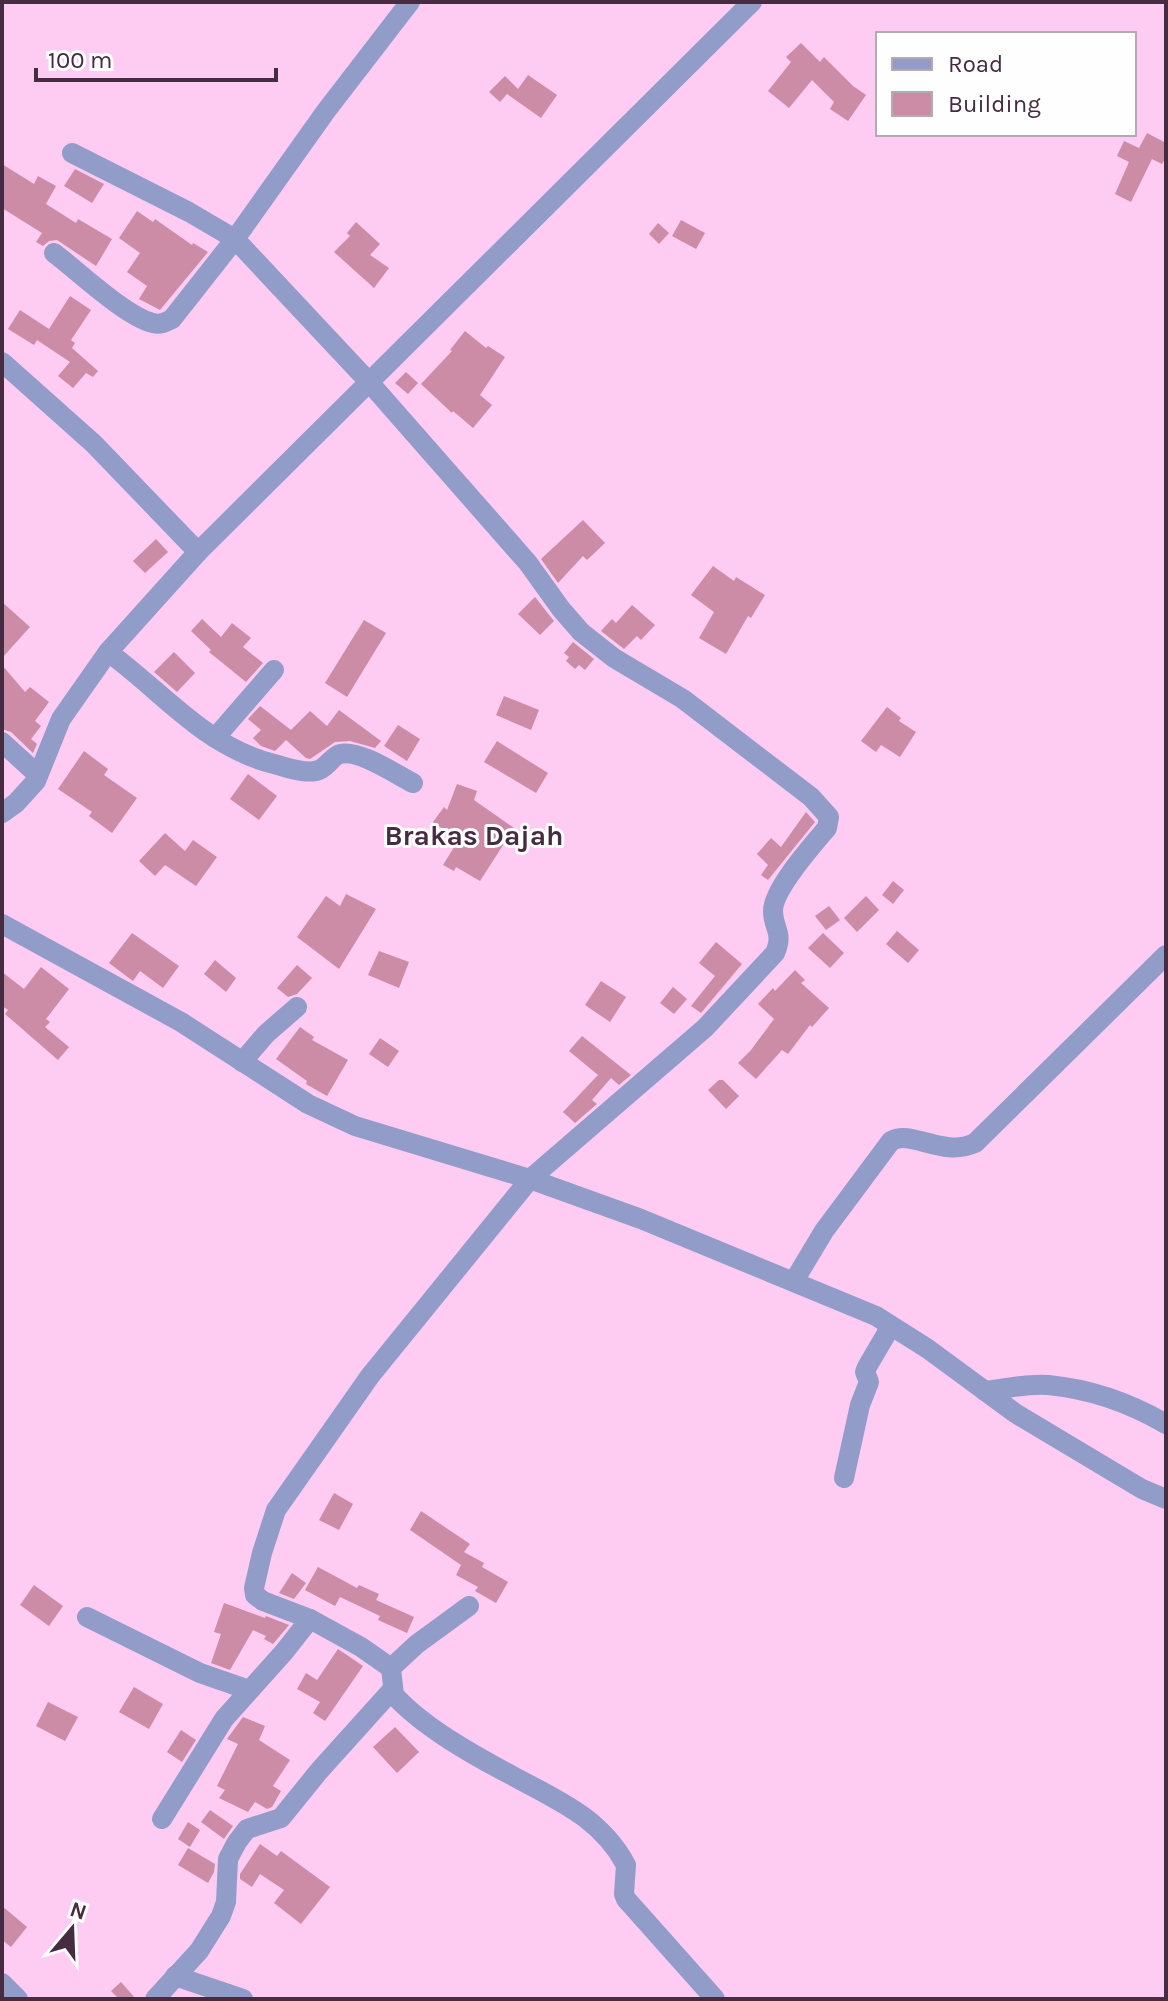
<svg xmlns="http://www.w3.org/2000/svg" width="1168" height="2001" viewBox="0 0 1168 2001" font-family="Karla,sans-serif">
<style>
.building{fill:#cc8ca6}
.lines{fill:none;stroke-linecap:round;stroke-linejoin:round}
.minor{stroke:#919cc8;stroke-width:20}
.labels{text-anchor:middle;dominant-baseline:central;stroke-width:6;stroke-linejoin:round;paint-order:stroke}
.quarter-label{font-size:28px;font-weight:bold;fill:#452c40;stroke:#fefefe}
</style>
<rect width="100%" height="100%" fill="#fecbf3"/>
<g class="building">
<polygon points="801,43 820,62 824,57 853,86 866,95 848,121 830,109 834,102 812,80 789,108 768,91 791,62 786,57"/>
<polygon points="528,75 557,95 541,118 507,94 500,102 489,92 505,76 518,89"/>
<polygon points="1147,133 1166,143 1166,157 1162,164 1152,159 1131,202 1115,194 1129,162 1117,156 1124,141 1139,148"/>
<polygon points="2,164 34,184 38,176 56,186 46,204 76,223 78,219 112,239 96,266 57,240 49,241 43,246 36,242 42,233 2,208"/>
<polygon points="75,169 104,184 92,203 64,186"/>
<polygon points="137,211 153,222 155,219 192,245 193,243 208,252 160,310 139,299 147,286 127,272 140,253 119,238"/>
<polygon points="681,220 705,233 696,249 672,236"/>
<polygon points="356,222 380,244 370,255 389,268 374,288 334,252 350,236 347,233"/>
<polygon points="658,223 669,233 659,244 649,234"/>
<polygon points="70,296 91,310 71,340 75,343 72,348 98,371 93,377 86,373 73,388 58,376 70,362 37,340 34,345 8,329 20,310 49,329"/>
<polygon points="465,331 486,348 488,346 505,357 480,395 492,405 473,428 453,411 452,413 421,384 452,351 450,350"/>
<polygon points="406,372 418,383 408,394 395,383"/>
<polygon points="583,520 605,543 587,560 583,556 558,583 541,559"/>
<polygon points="156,539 168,552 145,573 133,561"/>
<polygon points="713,566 734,581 736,577 765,595 751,618 748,616 726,654 699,638 714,612 691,595"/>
<polygon points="535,597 554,621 540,635 518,614"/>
<polygon points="2,602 30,627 2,658"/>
<polygon points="632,605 655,625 641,640 637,636 624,649 601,631 612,619 616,623"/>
<polygon points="202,619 221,637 232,623 251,638 243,647 263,663 246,682 209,652 211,650 191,631"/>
<polygon points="364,620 386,633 347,697 325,683"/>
<polygon points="573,642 594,659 585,670 579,665 575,669 566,661 569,657 564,653"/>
<polygon points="174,652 195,673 177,692 154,672"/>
<polygon points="2,665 25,692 30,687 49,702 35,721 41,726 31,739 37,744 33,753 11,732 2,729"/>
<polygon points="504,696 539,710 531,730 496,715"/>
<polygon points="260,706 291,730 310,711 327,726 339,710 381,741 375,748 350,741 335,742 310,759 306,758 286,740 275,751 261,746 253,738 261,730 248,719"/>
<polygon points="887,707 901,718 899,721 916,732 900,757 881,745 876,752 861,741"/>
<polygon points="398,725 420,739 407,761 384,746"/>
<polygon points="497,741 548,773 536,793 484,762"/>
<polygon points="84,751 108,769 104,775 137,798 112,833 89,816 92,812 58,789"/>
<polygon points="248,774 277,796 259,820 230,799"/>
<polygon points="457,784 477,791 474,800 514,828 480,881 456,867 454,871 443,865 456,844 453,842 455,838 433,822 444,807 447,810"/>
<polygon points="806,812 815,822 768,880 761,875 768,865 757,854 771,838 781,847"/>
<polygon points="165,833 185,851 193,840 217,857 196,886 165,865 155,876 139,861"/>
<polygon points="893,881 904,890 893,904 882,895"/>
<polygon points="346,894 376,909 339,969 297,937 326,896 340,906"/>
<polygon points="866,896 879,910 857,932 844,918"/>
<polygon points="829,906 840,920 826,930 815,916"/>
<polygon points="897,931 919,950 908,963 886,944"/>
<polygon points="132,933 179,966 163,988 140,971 133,981 109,963"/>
<polygon points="823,933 844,953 830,968 808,948"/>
<polygon points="716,942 742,964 701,1013 691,1006 715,976 699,963"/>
<polygon points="379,951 409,962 399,988 368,975"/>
<polygon points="215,960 236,978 226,992 204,974"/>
<polygon points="297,965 312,978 297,994 288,997 277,988"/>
<polygon points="41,967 69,989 46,1019 50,1022 45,1027 69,1047 58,1060 5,1014 8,1010 2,1006 2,972 24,989"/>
<polygon points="795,970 805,980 801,983 829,1008 812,1027 810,1025 788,1054 782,1050 756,1079 738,1063 751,1050 774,1019 758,1004 773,988 775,991"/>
<polygon points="601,981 626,997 610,1022 585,1005"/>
<polygon points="673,987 687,999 674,1014 660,1003"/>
<polygon points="300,1027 314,1037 312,1040 348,1060 327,1096 306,1084 307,1081 276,1059"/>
<polygon points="582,1036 631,1075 619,1085 611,1078 592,1100 597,1104 575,1123 563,1112 598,1075 569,1051"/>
<polygon points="380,1038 399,1051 388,1067 369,1054"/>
<polygon points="719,1080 723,1080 739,1096 726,1109 708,1090"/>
<polygon points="334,1493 353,1504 339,1530 319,1520"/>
<polygon points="421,1511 470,1544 464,1552 484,1563 482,1567 508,1582 496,1603 475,1591 478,1587 456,1575 461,1565 410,1530"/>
<polygon points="318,1567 357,1588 359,1585 379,1594 376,1600 414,1617 407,1633 378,1620 380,1616 340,1597 335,1606 305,1590"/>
<polygon points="292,1573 306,1583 294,1599 279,1593"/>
<polygon points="34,1585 63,1606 49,1626 20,1605"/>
<polygon points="224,1603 265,1618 266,1616 289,1625 273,1644 264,1639 266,1636 253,1630 230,1670 211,1663 221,1634 214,1632"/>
<polygon points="338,1649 363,1666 325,1721 313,1713 320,1702 297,1689 306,1673 317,1680"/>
<polygon points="134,1687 163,1704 149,1729 119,1712"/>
<polygon points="48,1702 78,1717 65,1741 36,1726"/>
<polygon points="243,1717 265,1726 259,1740 290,1760 273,1786 281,1791 272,1807 267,1809 255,1802 248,1812 219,1798 225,1790 217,1786 238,1744 227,1739"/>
<polygon points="395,1727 419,1752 397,1773 373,1747"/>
<polygon points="181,1730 196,1740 182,1762 167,1752"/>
<polygon points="210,1810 233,1826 224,1839 201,1822"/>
<polygon points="188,1822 200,1830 190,1847 178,1839"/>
<polygon points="260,1844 277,1856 281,1851 330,1887 301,1924 274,1903 284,1890 260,1874 252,1887 240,1879 240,1874"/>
<polygon points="188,1848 215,1864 214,1872 208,1883 178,1865"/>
<polygon points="2,1906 27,1927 11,1947 2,1940"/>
<polygon points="121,1982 136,1999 119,1999 111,1991"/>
</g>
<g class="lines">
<g class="minor">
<path d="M72 153 189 212 235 239 369 382 528 563 561 609 581 632 614 658 683 699 811 797 829 817 827 828C812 846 773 889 773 911 773 929 784 932 775 953L705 1028 530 1179 370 1376 276 1510 262 1553 254 1588 255 1595 263 1601 310 1619 361 1647 391 1668 394 1695C423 1727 473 1755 511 1775 557 1800 600 1817 626 1865L624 1894 626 1899 715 1999"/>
<path d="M54 253C78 271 126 317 153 323 161 325 166 322 172 319L235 239 326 111 410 2"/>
<polyline points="2,362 94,444 198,552"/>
<path d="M108 652C162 691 205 747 274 764 286 767 309 776 321 769 328 765 333 756 340 754 359 749 397 775 413 783"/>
<polyline points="215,738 274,670"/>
<polyline points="2,742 38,775"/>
<polyline points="2,813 16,803 36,781 61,719 108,652 198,552 752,2"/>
<polyline points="2,924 181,1022 308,1104 355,1126 530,1179 641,1219 876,1316 928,1349 1015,1413 1142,1489 1166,1499"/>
<polyline points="242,1062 266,1034 297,1007"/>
<path d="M794 1281 824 1231 891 1141C912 1129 942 1158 975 1143L1166 955"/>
<path d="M985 1391C1005 1389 1028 1383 1048 1385 1090 1389 1130 1403 1166 1424"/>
<polyline points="844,1478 860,1405 869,1382 865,1372 867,1367 891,1326"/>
<polyline points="87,1617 200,1673 249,1690"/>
<polyline points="391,1668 417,1644 469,1606"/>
<polyline points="162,1819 224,1719 284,1652 310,1619"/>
<polyline points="175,1976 243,1999"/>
<polyline points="2,1983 18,1999"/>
<polyline points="155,1999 199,1951 221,1916 226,1902 228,1859 237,1842 247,1829 281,1818 319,1771 392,1690"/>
</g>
</g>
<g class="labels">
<g class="quarter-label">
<text x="474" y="835">Brakas Dajah</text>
</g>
</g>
<rect width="1168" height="2001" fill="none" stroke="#452c40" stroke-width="8"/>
<rect x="876" y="32" width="260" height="104" fill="#fefefe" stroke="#b4aab2" stroke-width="2"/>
<rect x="892" y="58" width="40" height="12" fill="#919cc8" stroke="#b4aab2" stroke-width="2"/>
<text x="948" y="72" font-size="24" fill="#452c40">Road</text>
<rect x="892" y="92" width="40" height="24" fill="#cc8ca6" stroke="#b4aab2" stroke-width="2"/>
<text x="948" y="112" font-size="24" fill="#452c40">Building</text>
<g transform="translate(72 1929) rotate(19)" stroke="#fefefe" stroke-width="6" paint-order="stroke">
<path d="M0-6L14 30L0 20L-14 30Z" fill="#452c40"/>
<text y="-12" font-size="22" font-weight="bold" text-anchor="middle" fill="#452c40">N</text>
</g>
<path d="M36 68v12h240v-12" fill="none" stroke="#452c40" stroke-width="4"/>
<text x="48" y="68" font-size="24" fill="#452c40" stroke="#fefefe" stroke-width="6" paint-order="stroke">100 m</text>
</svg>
